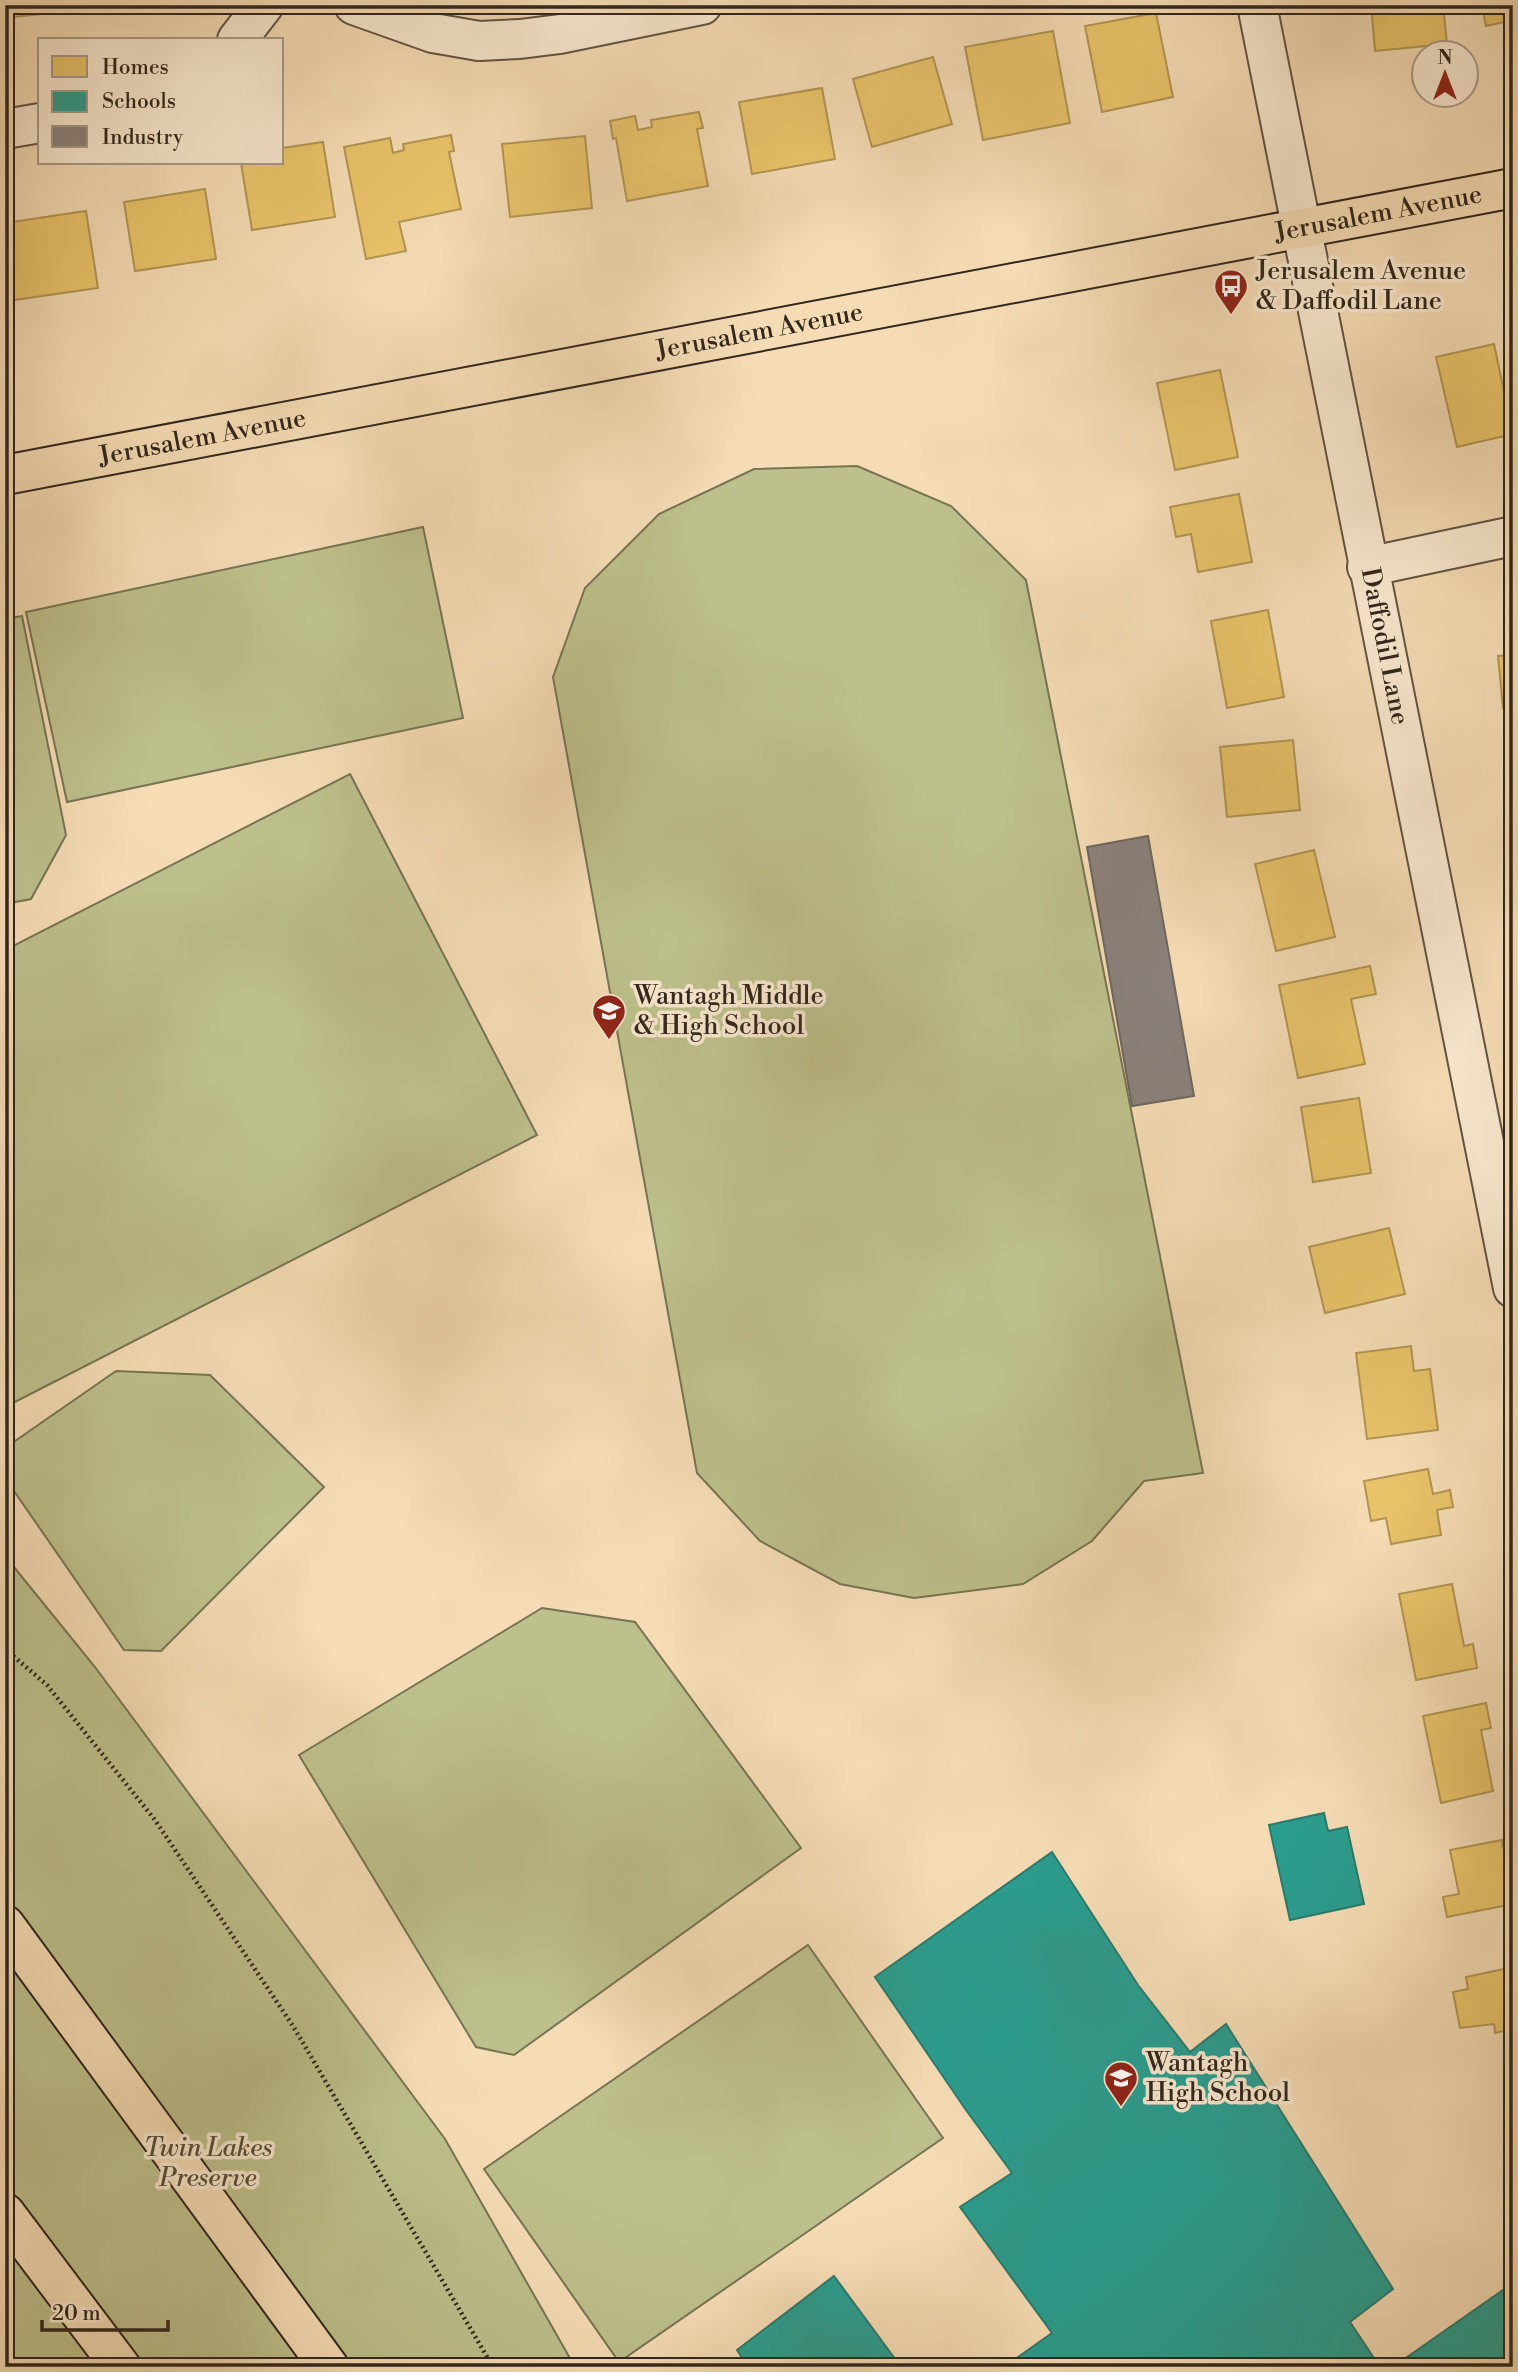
<svg xmlns="http://www.w3.org/2000/svg" width="1518" height="2372" viewBox="0 0 1518 2372" font-family="'Libre Bodoni',serif">
<style>
.green{fill:#bdc08c;stroke:#777454;stroke-width:2}
.homes{fill:#e9c46a;stroke:#b29553;stroke-width:2}
.schools{fill:#2a9d8f;stroke:#2c7a6c;stroke-width:2}
.industry{fill:#8a817c;stroke:#6f665f;stroke-width:2}
.lines{fill:none;stroke-linecap:round;stroke-linejoin:round}
.minor-casing{stroke:#625442;stroke-width:42}
.primary-casing{stroke:#31271c;stroke-width:42}
.motorway-casing{stroke:#31271c;stroke-width:42}
.path{stroke:#31271c;stroke-width:4.5;stroke-dasharray:2 3.5;stroke-linecap:butt}
.minor{stroke:#f8e8cf;stroke-width:38}
.primary{stroke:#f5dcb5;stroke-width:38}
.motorway{stroke:#f5dcb5;stroke-width:38}
.labels{text-anchor:middle;dominant-baseline:central;stroke-width:7;stroke-linejoin:round;paint-order:stroke}
.street-label{font-size:26px;fill:#31271c;stroke:#f8e8cf}
.poi-label{font-size:26px;fill:#31271c;stroke:#f8e8cf;text-anchor:start}
.park-label{font-size:26px;font-style:italic;fill:#544d38;stroke:#f8e8cf}
</style>
<rect width="100%" height="100%" fill="#f5dcb5"/>
<filter id="stains"><feTurbulence type="fractalNoise" baseFrequency=".00286" numOctaves="4"/><feColorMatrix values="0 0 0 0 .2 0 0 0 0 .09 0 0 0 0 .02 0 0 0 .5 -.17"/></filter>
<radialGradient id="worn" r=".72"><stop offset=".6" stop-color="#630" stop-opacity="0"/><stop offset="1" stop-color="#630" stop-opacity=".3"/></radialGradient>
<g class="green">
<polygon points="857,466 951,506 1026,580 1203,1473 1144,1481 1092,1541 1023,1584 914,1598 840,1584 760,1541 697,1473 553,677 585,588 659,514 754,469"/>
<polygon points="423,527 463,718 67,802 26,612"/>
<polygon points="22,616 66,835 31,899 5,904 5,619"/>
<polygon points="350,774 537,1135 5,1407 5,950"/>
<polygon points="116,1371 210,1375 324,1487 161,1651 124,1650 5,1478 5,1448"/>
<polygon points="5,1556 95,1667 445,2139 575,2367 5,2367"/>
<polygon points="542,1608 635,1622 801,1848 514,2055 476,2047 299,1755"/>
<polygon points="808,1945 943,2138 619,2362 484,2169"/>
</g>
<g class="homes">
<polygon points="5,5 39,5 40,14 5,18"/>
<polygon points="1371,5 1443,5 1447,44 1375,51"/>
<polygon points="1482,5 1513,5 1513,20 1486,26"/>
<polygon points="1156,13 1173,97 1102,112 1085,26"/>
<polygon points="1053,31 1070,123 983,140 965,47"/>
<polygon points="933,57 952,124 872,147 853,79"/>
<polygon points="822,88 835,159 752,174 739,102"/>
<polygon points="699,112 703,128 697,129 708,186 627,201 616,138 613,139 610,121 635,116 638,130 652,127 651,120"/>
<polygon points="451,135 454,151 449,152 461,209 399,222 406,251 366,259 344,147 390,138 393,153 404,150 403,144"/>
<polygon points="585,136 592,208 510,217 502,144"/>
<polygon points="323,142 335,217 252,230 241,163 282,163 282,148"/>
<polygon points="205,189 216,259 135,271 124,202"/>
<polygon points="86,211 98,288 14,300 5,240 5,223"/>
<polygon points="1494,344 1513,434 1457,447 1436,357"/>
<polygon points="1220,370 1238,457 1175,470 1157,383"/>
<polygon points="1239,494 1252,562 1198,572 1191,534 1176,537 1170,507"/>
<polygon points="1268,610 1284,697 1227,708 1211,621"/>
<polygon points="1513,655 1513,707 1503,708 1498,656"/>
<polygon points="1293,740 1300,810 1227,817 1220,747"/>
<polygon points="1314,850 1335,937 1276,951 1255,864"/>
<polygon points="1370,966 1376,994 1351,999 1365,1064 1298,1078 1279,985"/>
<polygon points="1359,1098 1371,1173 1313,1182 1301,1107"/>
<polygon points="1389,1228 1405,1294 1325,1313 1309,1247"/>
<polygon points="1411,1346 1414,1371 1430,1369 1438,1430 1367,1439 1356,1353"/>
<polygon points="1428,1469 1433,1494 1450,1490 1453,1507 1437,1510 1441,1535 1391,1544 1386,1518 1371,1521 1364,1481"/>
<polygon points="1452,1584 1464,1646 1473,1644 1477,1668 1416,1680 1399,1594"/>
<polygon points="1486,1703 1491,1728 1481,1730 1493,1791 1441,1803 1423,1716"/>
<polygon points="1502,1840 1513,1904 1447,1917 1443,1897 1459,1894 1450,1850"/>
<polygon points="1513,1967 1513,2029 1495,2033 1494,2024 1460,2028 1453,1992 1468,1989 1466,1977"/>
</g>
<g class="schools">
<polygon points="1324,1813 1328,1831 1347,1827 1364,1904 1290,1920 1269,1825"/>
<polygon points="1052,1852 1138,1985 1190,2052 1226,2024 1393,2289 1350,2322 1380,2367 1004,2367 1052,2333 960,2207 1012,2173 966,2110 875,1977"/>
<polygon points="834,2276 901,2367 748,2367 737,2350"/>
<polygon points="1513,2283 1513,2367 1393,2367"/>
</g>
<polygon class="industry" points="1148,836 1194,1096 1132,1106 1087,847"/>
<g class="lines">
<g class="minor-casing">
<g id="minor">
<polyline points="354,5 433,33 479,41 520,39 560,34 702,5"/>
<path id="s1" d="M1257 5 1513 1288"/>
<polyline points="237,40 264,5"/>
<polyline points="5,129 40,123"/>
<polyline points="1367,567 1513,536"/>
</g>
</g>
<g class="primary-casing">
<g id="primary">
<path id="s2" d="M5 475 1513 188"/>
</g>
</g>
<g class="motorway-casing">
<g id="motorway">
<polyline points="5,1925 329,2367"/>
<polyline points="5,2213 121,2367"/>
</g>
</g>
<polyline class="path" points="5,1649 47,1685 155,1820 293,2026 493,2367"/>
<use href="#minor" class="minor"/>
<use href="#primary" class="primary"/>
<use href="#motorway" class="motorway"/>
</g>
<defs>
<g id="bus-pin" transform="scale(1.75)"><path d="M0 17L-7.5 6A9.5 9.5 0 1 1 7.5 6Z" fill="#8f2418" stroke="#f8e8cf"/><path d="M-5-6H5V4H4V6H2V4H-2V6H-4V4H-5ZM-3.5-4V0h7V-4ZM-3.5 1.2v1.5H-2V1.2ZM2 1.2v1.5H3.5V1.2Z" fill="#fff"/></g>
<g id="school-pin" transform="scale(1.75)"><path d="M0 17L-7.5 6A9.5 9.5 0 1 1 7.5 6Z" fill="#8f2418" stroke="#f8e8cf"/><path d="M0-5L7-2L0 1L-7-2ZM-4 1L0 2.5L4 1V4Q0 6-4 4Z" fill="#fff"/></g>
</defs>
<g fill-rule="evenodd">
<use href="#bus-pin" x="1231" y="286"/>
<use href="#school-pin" x="609" y="1011"/>
<use href="#school-pin" x="1121" y="2078"/>
</g>
<g class="labels">
<g class="street-label">
<text stroke="none"><textPath href="#s2" startOffset="1398">Jerusalem Avenue</textPath></text>
<text stroke="none"><textPath href="#s2" startOffset="768">Jerusalem Avenue</textPath></text>
<text stroke="none"><textPath href="#s2" startOffset="201">Jerusalem Avenue</textPath></text>
<text stroke="none"><textPath href="#s1" startOffset="654">Daffodil Lane</textPath></text>
</g>
<g class="poi-label">
<text x="1256" y="271">Jerusalem Avenue<tspan x="1256" dy="30">&amp; Daffodil Lane</tspan></text>
<text x="634" y="996">Wantagh Middle<tspan x="634" dy="30">&amp; High School</tspan></text>
<text x="1146" y="2063">Wantagh<tspan x="1146" dy="30">High School</tspan></text>
</g>
<g class="park-label">
<text x="208" y="2148">Twin Lakes<tspan x="208" dy="30">Preserve</tspan></text>
</g>
</g>
<rect width="1518" height="2372" fill="none" stroke="#f5dcb5" stroke-width="28"/>
<rect x="7" y="7" width="1504" height="2358" fill="none" stroke="#31271c" stroke-width="3.5"/>
<rect x="14" y="14" width="1490" height="2344" fill="none" stroke="#31271c" stroke-width="2"/>
<rect x="38" y="38" width="245" height="126" fill="#f8e8cf" stroke="#a89b87" stroke-width="2"/>
<rect x="52" y="56" width="35" height="21" fill="#e9c46a" stroke="#a89b87" stroke-width="2"/>
<text x="102" y="74" font-size="21" fill="#31271c">Homes</text>
<rect x="52" y="91" width="35" height="21" fill="#2a9d8f" stroke="#a89b87" stroke-width="2"/>
<text x="102" y="108" font-size="21" fill="#31271c">Schools</text>
<rect x="52" y="126" width="35" height="21" fill="#8a817c" stroke="#a89b87" stroke-width="2"/>
<text x="102" y="144" font-size="21" fill="#31271c">Industry</text>
<g transform="translate(1445 74)"><circle r="33" fill="#f8e8cf" stroke="#a89b87" stroke-width="2"/>
<path d="M0-5L12 26L0 18L-12 26Z" fill="#8f2418"/>
<text y="-10" font-size="19" font-weight="bold" text-anchor="middle" fill="#31271c">N</text>
</g>
<path d="M42 2320v10h126v-10" fill="none" stroke="#31271c" stroke-width="3.5"/>
<text x="52" y="2320" font-size="21" fill="#31271c" stroke="#f8e8cf" stroke-width="5" paint-order="stroke">20 m</text>
<rect width="100%" height="100%" filter="url(#stains)"/>
<rect width="100%" height="100%" fill="url(#worn)"/>
</svg>
